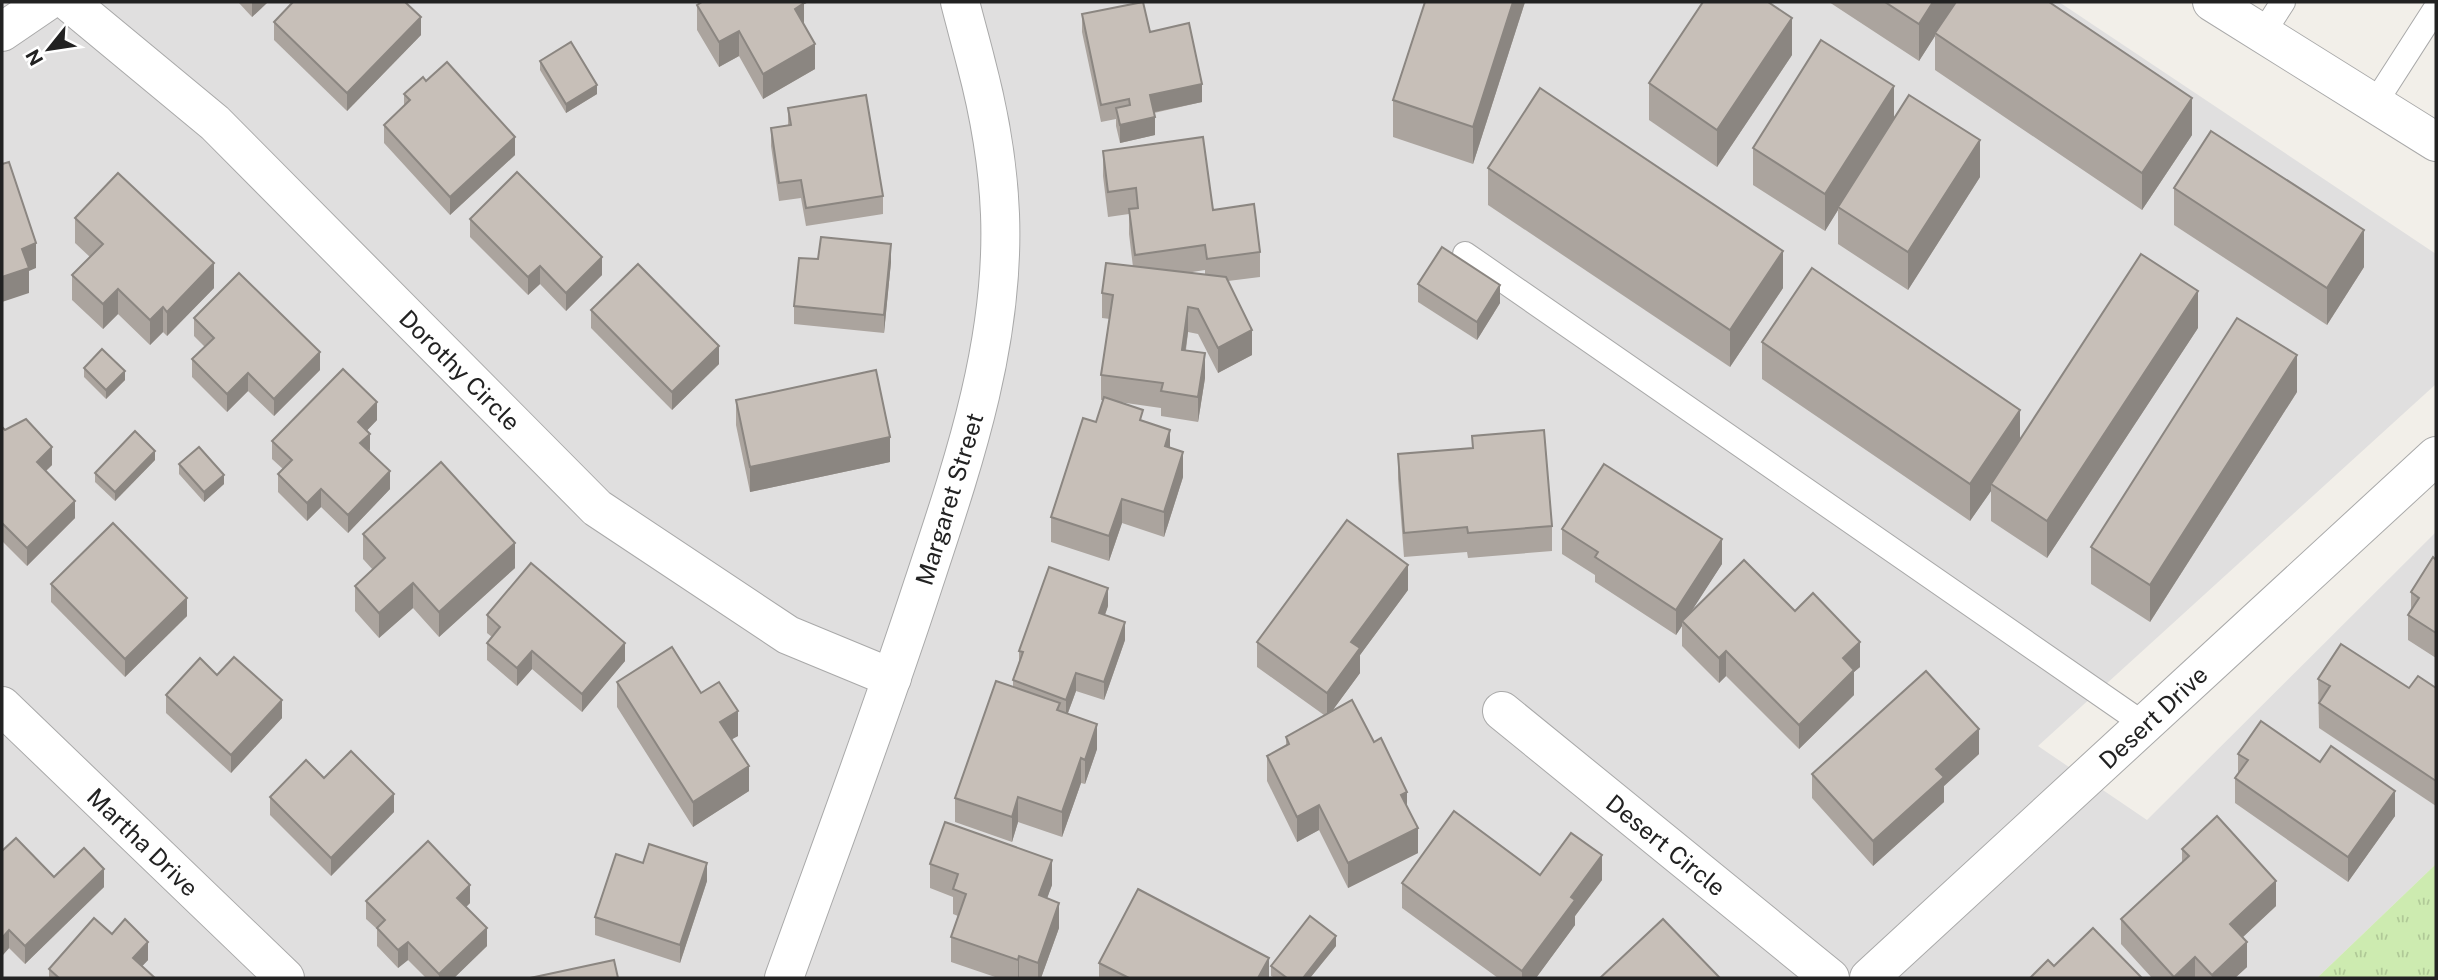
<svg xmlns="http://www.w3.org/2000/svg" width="2438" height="980" viewBox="0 0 2438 980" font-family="'Public Sans',sans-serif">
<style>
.residential{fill:#e0dfdf}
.grass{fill:url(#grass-tufts)}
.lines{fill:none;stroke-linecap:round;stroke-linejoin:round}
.service-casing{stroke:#a9a9a9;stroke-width:26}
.minor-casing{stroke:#a9a9a9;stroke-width:40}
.tertiary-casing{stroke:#a9a9a9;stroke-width:40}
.service{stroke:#fff;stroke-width:24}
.minor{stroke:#fff;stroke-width:38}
.tertiary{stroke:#fff;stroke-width:38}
.wall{fill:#aba49e;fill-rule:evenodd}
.shaded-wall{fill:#8b8681}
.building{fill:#c7bfb8;stroke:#8b8681;stroke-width:2}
.labels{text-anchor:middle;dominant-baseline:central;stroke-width:5;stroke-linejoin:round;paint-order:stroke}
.street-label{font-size:24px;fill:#222;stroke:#fff}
</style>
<defs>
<pattern id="grass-tufts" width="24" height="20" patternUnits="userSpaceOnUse" patternTransform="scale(1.75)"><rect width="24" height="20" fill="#cdebb0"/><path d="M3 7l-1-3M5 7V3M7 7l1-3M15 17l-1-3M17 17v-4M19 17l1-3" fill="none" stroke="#b0c997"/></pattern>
</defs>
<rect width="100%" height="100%" fill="#f2efe9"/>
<polygon class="residential" points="2,2 2059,2 2436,254 2436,384 2038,746 2147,820 2436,532 2436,864 2317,978 2,978"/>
<polygon class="grass" points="2436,864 2436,978 2317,978"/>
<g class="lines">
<g class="service-casing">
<g id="service">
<polyline points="2263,33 2283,2"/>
<polyline points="2375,103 2436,8"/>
<polyline points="1465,254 2145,725"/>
</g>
</g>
<g class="minor-casing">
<g id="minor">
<polyline points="69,2 215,123 597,508 788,635 892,678"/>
<polyline points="2,32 46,2"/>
<polyline points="2,706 285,978"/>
<polyline points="1502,711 1830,978"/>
<path d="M784 978C831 847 880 717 923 585 963 464 1005 343 1000 214 998 164 989 112 976 63 971 43 965 22 960 2"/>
<polyline points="1869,978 2436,456"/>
</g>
</g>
<g class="tertiary-casing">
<polyline id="tertiary" points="2212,2 2436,142"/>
</g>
<use href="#service" class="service"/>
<use href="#minor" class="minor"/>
<use href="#tertiary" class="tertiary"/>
</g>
<g class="wall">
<polygon points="238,2 268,2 252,17"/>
<polygon points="702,2 809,2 804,4 804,25 815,69 763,99 739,56 719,67 697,30 697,5"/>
<polygon points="1425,2 1525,2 1473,164 1393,137 1393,100"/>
<polygon points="1829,2 2049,2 2192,135 2142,210 1935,70 1935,36 1919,61"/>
<polygon points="1082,14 1150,32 1202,102 1154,113 1155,135 1120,143 1116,126 1116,119 1101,122 1082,32"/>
<polygon points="274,22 421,35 347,111 274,40"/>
<polygon points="1792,55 1717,167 1649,120 1649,83"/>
<polygon points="540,61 597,94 566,113 540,70"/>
<polygon points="404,94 515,155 450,215 384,143 384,125 404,105"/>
<polygon points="788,108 883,196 883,214 806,226 801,198 779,201 771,146 771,128 788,125"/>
<polygon points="1894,120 1980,177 1908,290 1838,244 1838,210 1825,231 1753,185 1753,148"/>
<path d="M1103 151 1213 210 1260 252V277L1228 281 1252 355 1218 373 1198 334 1188 332 1186 350 1205 378 1198 422 1161 416V408L1119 402 1143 421 1170 448 1183 477 1164 537 1122 523 1109 561 1051 542V517L1096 422 1103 400H1101V375L1110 319 1102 318V293L1133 267 1129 234V214L1108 217 1103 176ZM1205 270V275L1186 273Z"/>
<polygon points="1488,168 1783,288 1730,367 1488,205"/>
<polygon points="2174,188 2364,267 2327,325 2174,225"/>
<polygon points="75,218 214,288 167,336 163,332 150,345 118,314 103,329 72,300 72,275 90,257 75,243"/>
<polygon points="470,219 602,275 566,311 540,284 528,295 470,237"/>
<polygon points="818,259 891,262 884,333 794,324 794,306"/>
<polygon points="1418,284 1500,303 1477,340 1418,302"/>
<polygon points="591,310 719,364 672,410 591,328"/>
<polygon points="194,318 320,370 274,416 248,391 227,412 192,377 192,359 205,347 194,336"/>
<polygon points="2198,328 2047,558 1991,521 1991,491 1970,521 1762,379 1762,342 2020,439"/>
<polygon points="84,368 125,380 106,399 84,377"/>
<polygon points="2297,392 2150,622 2091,584 2091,547"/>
<polygon points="736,400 890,462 750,492 736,425"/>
<polygon points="377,420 367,430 369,452 390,489 348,533 321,507 307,521 278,492 278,474 283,469 272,459 272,441"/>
<polygon points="2,427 52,465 46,471 75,518 27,566 2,541"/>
<polygon points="1398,454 1552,526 1552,551 1468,558 1467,552 1404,557 1398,479"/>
<polygon points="155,460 115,501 95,482 95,473"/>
<polygon points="179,464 224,484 204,502 179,474"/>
<polygon points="1562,529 1722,564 1691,611 1795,611 1860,667 1854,672 1854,695 1799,749 1726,676 1719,683 1682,646 1682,626 1676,635 1595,582 1595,575 1562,554"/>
<polygon points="363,534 515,568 439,637 413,608 379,638 355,611 355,586 373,570 363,559"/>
<polygon points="2436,560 2436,658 2408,640 2408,615 2411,611 2411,592"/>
<polygon points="51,584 187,616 125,677 51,602"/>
<polygon points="1408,590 1360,655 1360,673 1332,711 1407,807 1418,853 1348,888 1319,830 1297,842 1267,781 1267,756 1286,746 1286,737 1324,715 1257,667 1257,642"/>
<polygon points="1108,606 1105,615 1125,640 1104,700 1076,691 1068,713 1097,749 1085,784 1081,783 1062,837 1018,822 1012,842 955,822 955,798 1013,687 1013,680 1019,662 1019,651"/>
<polygon points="487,615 625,661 582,712 532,669 517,686 487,660 487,643 492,637 487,633"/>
<polygon points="217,675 282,718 231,773 166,713 166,695"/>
<polygon points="2318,679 2409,688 2436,688 2436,806 2319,728"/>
<polygon points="617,682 738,736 731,739 749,791 693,827 617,707"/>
<polygon points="1979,754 1944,786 1944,802 1873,866 1812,798 1812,774"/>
<polygon points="2238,754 2395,816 2348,882 2235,803 2235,778 2238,775"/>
<polygon points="324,778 394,812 331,876 270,815 270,797"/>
<polygon points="2182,849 2276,906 2242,938 2247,967 2235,978 2152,978 2121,944 2121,919 2182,862"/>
<polygon points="2,851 54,877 104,887 25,964 9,948 2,956"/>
<polygon points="643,863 707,881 680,963 595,935 595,917"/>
<polygon points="930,864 1052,885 1047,898 1059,928 1041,978 998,978 951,962 951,937 958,916 953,914 953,897 930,888"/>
<polygon points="1540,875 1602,880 1575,916 1575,925 1536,978 1498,978 1402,908 1402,883"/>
<polygon points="366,901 470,903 466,907 487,946 454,978 426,978 408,960 398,968 377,946 377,929 366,919"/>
<polygon points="112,934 148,960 142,966 155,978 49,978 49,969"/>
<polygon points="1336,946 1310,978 1275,978 1271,976 1271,966"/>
<polygon points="1099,963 1269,978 1099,978"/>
</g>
<g class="shaded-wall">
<polygon points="252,2 268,2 252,17"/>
<polygon points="794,2 809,2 804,4 804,28 795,34"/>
<polygon points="1513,2 1525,2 1473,164 1473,127"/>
<polygon points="1933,2 1957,2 1935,33 1935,36 1919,61 1919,24"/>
<polygon points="421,17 421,35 347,111 347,93"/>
<polygon points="1792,18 1792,55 1717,167 1717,130"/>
<polygon points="739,31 739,56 719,67 719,42"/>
<polygon points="815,44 815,69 763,99 763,74"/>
<polygon points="1202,84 1202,102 1150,113 1150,95"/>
<polygon points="597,85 597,94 566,113 566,104"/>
<polygon points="1894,86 1894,123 1838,207 1838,210 1825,231 1825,194"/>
<polygon points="2192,98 2192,135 2142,210 2142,173"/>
<polygon points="1155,117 1155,135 1120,143 1120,125"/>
<polygon points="515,137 515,155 450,215 450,197"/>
<polygon points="1980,140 1980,177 1908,290 1908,252"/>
<polygon points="2364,230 2364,267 2327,325 2327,288"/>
<polygon points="36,243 36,268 29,271 29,293 2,302 2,277 22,249"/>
<polygon points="891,244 891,262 884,333 884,315"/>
<polygon points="1783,251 1783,288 1730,367 1730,330"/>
<polygon points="602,257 602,275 566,311 566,293"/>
<polygon points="214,263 214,288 167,336 167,312"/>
<polygon points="540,266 540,284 528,295 528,277"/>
<polygon points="1500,285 1500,303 1477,340 1477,322"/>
<polygon points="118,289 118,314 103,329 103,304"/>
<polygon points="2198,291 2198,328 2047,558 2047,521"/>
<polygon points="163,307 163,332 150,345 150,320"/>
<polygon points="1188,307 1188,332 1182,374 1182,350"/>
<polygon points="1252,330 1252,355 1218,373 1218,348"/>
<polygon points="719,346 719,364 672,410 672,392"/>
<polygon points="320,352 320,370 274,416 274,399"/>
<polygon points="1205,353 1205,378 1198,422 1198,397"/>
<polygon points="2297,355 2297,392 2150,622 2150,585"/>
<polygon points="125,371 125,380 106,399 106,390"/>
<polygon points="248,373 248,391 227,412 227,394"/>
<polygon points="377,402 377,420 358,440 358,422"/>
<polygon points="2020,410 2020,447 1991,484 1991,491 1970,521 1970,484"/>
<polygon points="1170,430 1170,455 1165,446"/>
<polygon points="370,434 370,451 360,443"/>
<polygon points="890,437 890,462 750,492 750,467"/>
<polygon points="52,447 52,465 37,479 37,462"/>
<polygon points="155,451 155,460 115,501 115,492"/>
<polygon points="1183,452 1183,477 1164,537 1164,512"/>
<polygon points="390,471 390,489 348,533 348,515"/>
<polygon points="224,475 224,484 204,502 204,492"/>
<polygon points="321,489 321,507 307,521 307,503"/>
<polygon points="1122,499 1122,523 1109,561 1109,536"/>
<polygon points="75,501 75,518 27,566 27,548"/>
<polygon points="1722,539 1722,564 1684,623 1682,621 1682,626 1676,635 1676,610"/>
<polygon points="515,543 515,568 439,637 439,612"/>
<polygon points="1408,565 1408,590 1360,655 1360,673 1327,718 1327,693 1351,642"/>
<polygon points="413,583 413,608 379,638 379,613"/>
<polygon points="1108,588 1108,606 1099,631 1099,613"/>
<polygon points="187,598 187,616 125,677 125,659"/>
<polygon points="1125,622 1125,640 1104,700 1104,682"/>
<polygon points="1860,642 1860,667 1854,672 1854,695 1799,749 1799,725 1843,658"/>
<polygon points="625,643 625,661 582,712 582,694"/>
<polygon points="532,651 532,669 517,686 517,668"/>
<polygon points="1726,651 1726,676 1719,683 1719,658"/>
<polygon points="1076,673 1076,691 1066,718 1066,700"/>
<polygon points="282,700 282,718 231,773 231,755"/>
<polygon points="738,711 738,736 720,746 720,722"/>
<polygon points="1097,724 1097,749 1085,784 1085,760"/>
<polygon points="1979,729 1979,754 1944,786 1944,802 1873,866 1873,841 1936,769"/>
<polygon points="1081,758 1081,783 1062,837 1062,812"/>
<polygon points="749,766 749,791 693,827 693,802"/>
<polygon points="2395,791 2395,816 2348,882 2348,857"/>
<polygon points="1407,792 1407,817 1401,795"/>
<polygon points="394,794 394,812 331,876 331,858"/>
<polygon points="1018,797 1018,822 1012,842 1012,817"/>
<polygon points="1319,805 1319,830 1297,842 1297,817"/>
<polygon points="1418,828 1418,853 1348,888 1348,863"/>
<polygon points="1602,855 1602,880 1575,916 1575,925 1536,978 1522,978 1522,971 1571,897"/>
<polygon points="1052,860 1052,885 1039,920 1039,895"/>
<polygon points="707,863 707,881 680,963 680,945"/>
<polygon points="104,869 104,887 25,964 25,946"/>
<polygon points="2276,881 2276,906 2230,949 2230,924"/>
<polygon points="470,885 470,903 457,916 457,898"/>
<polygon points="1059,903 1059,928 1041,978 1038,978 1038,963"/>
<polygon points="487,928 487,946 454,978 439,978 439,974"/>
<polygon points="9,930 9,948 2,956 2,938"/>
<polygon points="1336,936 1336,946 1310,978 1303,978"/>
<polygon points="148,942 148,960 133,976 133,958"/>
<polygon points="408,942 408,960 398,968 398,950"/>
<polygon points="2247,942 2247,967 2235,978 2212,978 2212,975"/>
<polygon points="1019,956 1019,978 1018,978 1018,960"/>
<polygon points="2195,957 2195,978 2174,978 2174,977"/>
<polygon points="1269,958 1269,978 1258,978"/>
</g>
<g class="building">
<polygon points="293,2 405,2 421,17 347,93 274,22"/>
<polygon points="702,2 803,2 804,3 795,9 815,44 763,74 739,31 719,42 697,5"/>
<polygon points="1143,2 1150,32 1189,23 1202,84 1150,95 1155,117 1120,125 1116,108 1130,105 1129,99 1101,105 1082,14"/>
<polygon points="1425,2 1513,2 1473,127 1393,100"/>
<polygon points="1703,2 1768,2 1792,18 1717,130 1649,83"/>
<polygon points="1885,2 1933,2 1919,24"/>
<polygon points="1956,2 2049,2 2192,98 2142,173 1935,33"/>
<polygon points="1821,40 1894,86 1825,194 1753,148"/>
<polygon points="571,42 597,85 566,104 540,61"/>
<polygon points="447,62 515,137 450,197 384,125 410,100 404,94 423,77 426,81"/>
<polygon points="1540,88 1783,251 1730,330 1488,168"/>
<polygon points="866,95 883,196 806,208 801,180 779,183 771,128 791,125 788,108"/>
<polygon points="1909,95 1980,140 1908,252 1838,207"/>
<polygon points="2211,131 2364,230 2327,288 2174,188"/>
<polygon points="1203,137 1213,210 1254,204 1260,252 1207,259 1205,245 1135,255 1129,209 1138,208 1136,188 1108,192 1103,151"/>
<polygon points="9,162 36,243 22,249 29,268 2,277 2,164"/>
<polygon points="517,172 602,257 566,293 540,266 528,277 470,219"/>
<polygon points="118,173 214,263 167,312 163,307 150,320 118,289 103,304 72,275 103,244 75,218"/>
<polygon points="821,237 891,244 884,315 794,306 799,258 818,259"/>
<polygon points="1442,247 1500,285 1477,322 1418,284"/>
<polygon points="2141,254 2198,291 2047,521 1991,484"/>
<polygon points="1106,263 1226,277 1252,330 1218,348 1198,309 1188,307 1182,350 1205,353 1198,397 1161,391 1163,383 1101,375 1113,295 1102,293"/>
<polygon points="638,264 719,346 672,392 591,310"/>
<polygon points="1812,268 2020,410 1970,484 1762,342"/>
<polygon points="239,273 320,352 274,399 248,373 227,394 192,359 214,338 194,318"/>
<polygon points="2237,318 2297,355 2150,585 2091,547"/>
<polygon points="102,349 125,371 106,390 84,368"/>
<polygon points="343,369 377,402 358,422 370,434 360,443 390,471 348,515 321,489 307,503 278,474 292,460 272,441"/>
<polygon points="876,370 890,437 750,467 736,400"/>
<polygon points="1104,397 1143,410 1140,420 1170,430 1165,446 1183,452 1164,512 1122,499 1109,536 1051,517 1083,418 1096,422"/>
<polygon points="26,419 52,447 37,462 75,501 27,548 2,523 2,427 5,430"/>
<polygon points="1544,430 1552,526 1468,533 1467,527 1404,533 1398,454 1473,448 1472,436"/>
<polygon points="135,431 155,451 115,492 95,473"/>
<polygon points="199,447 224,475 204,492 179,464"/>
<polygon points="441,462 515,543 439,612 413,583 379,613 355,586 385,558 363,534"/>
<polygon points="1604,464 1722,539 1676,610 1595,557 1598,552 1562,529"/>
<polygon points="1347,520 1408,565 1351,642 1360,648 1327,693 1257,642"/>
<polygon points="113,523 187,598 125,659 51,584"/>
<polygon points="2433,557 2436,560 2436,633 2408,615 2419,598 2411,592"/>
<polygon points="1744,560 1795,611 1813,593 1860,642 1843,658 1854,670 1799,725 1726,651 1719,658 1682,621"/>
<polygon points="531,563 625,643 582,694 532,651 517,668 487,643 500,627 487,615"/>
<polygon points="1049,567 1108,588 1099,613 1125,622 1104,682 1076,673 1066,700 1013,680 1023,652 1019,651"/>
<polygon points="2341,644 2409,688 2418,676 2436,688 2436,781 2319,703 2330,686 2318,679"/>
<polygon points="672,647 701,693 719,682 738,711 720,722 749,766 693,802 617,682"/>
<polygon points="234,657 282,700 231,755 166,695 200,658 217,675"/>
<polygon points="1926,671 1979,729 1936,769 1944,777 1873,841 1812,774"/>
<polygon points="996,681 1060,703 1057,710 1097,724 1085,760 1081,758 1062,812 1018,797 1012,817 955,798"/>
<polygon points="1352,700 1374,742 1381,738 1407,792 1401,795 1418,828 1348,863 1319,805 1297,817 1267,756 1289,744 1286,737"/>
<polygon points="2261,721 2320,762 2331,746 2395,791 2348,857 2235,778 2248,760 2238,754"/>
<polygon points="351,751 394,794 331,858 270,797 306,760 324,778"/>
<polygon points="1454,811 1540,875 1571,833 1602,855 1571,897 1575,900 1522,971 1402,883"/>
<polygon points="2217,816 2276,881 2230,924 2247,942 2212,975 2195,957 2174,977 2121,919 2189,856 2182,849"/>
<polygon points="945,822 1052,860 1039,895 1059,903 1038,963 1019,956 1018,960 951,937 966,894 953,889 958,874 930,864"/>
<polygon points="16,838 54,877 84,848 104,869 25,946 9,930 2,938 2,851"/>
<polygon points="428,841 470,885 457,898 487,928 439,974 408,942 398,950 377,928 385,920 366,901"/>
<polygon points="649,844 707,863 680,945 595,917 616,854 643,863"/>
<polygon points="1138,889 1269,958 1258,978 1129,978 1099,963"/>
<polygon points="1310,916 1336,936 1303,978 1287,978 1271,966"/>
<polygon points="94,918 112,934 125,919 148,942 133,958 155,978 59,978 49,969"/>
<polygon points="1663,919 1719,977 1718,978 1600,978"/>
<polygon points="2093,928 2142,978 2030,978 2048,960 2054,966"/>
<polygon points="614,960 618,978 530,978"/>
</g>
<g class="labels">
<g class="street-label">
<text transform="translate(460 370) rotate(45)">Dorothy Circle</text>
<text transform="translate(949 499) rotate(-73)">Margaret Street</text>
<text transform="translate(2153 717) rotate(-43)">Desert Drive</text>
<text transform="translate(143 842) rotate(44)">Martha Drive</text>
<text transform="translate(1666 845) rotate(39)">Desert Circle</text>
</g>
</g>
<rect width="2438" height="980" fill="none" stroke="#222222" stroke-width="7"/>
<g transform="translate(49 49) rotate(240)" stroke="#ffffff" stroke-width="5" paint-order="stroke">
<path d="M0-5L12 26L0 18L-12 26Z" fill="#222222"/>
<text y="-10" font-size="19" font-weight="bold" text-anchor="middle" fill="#222222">N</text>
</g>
</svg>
